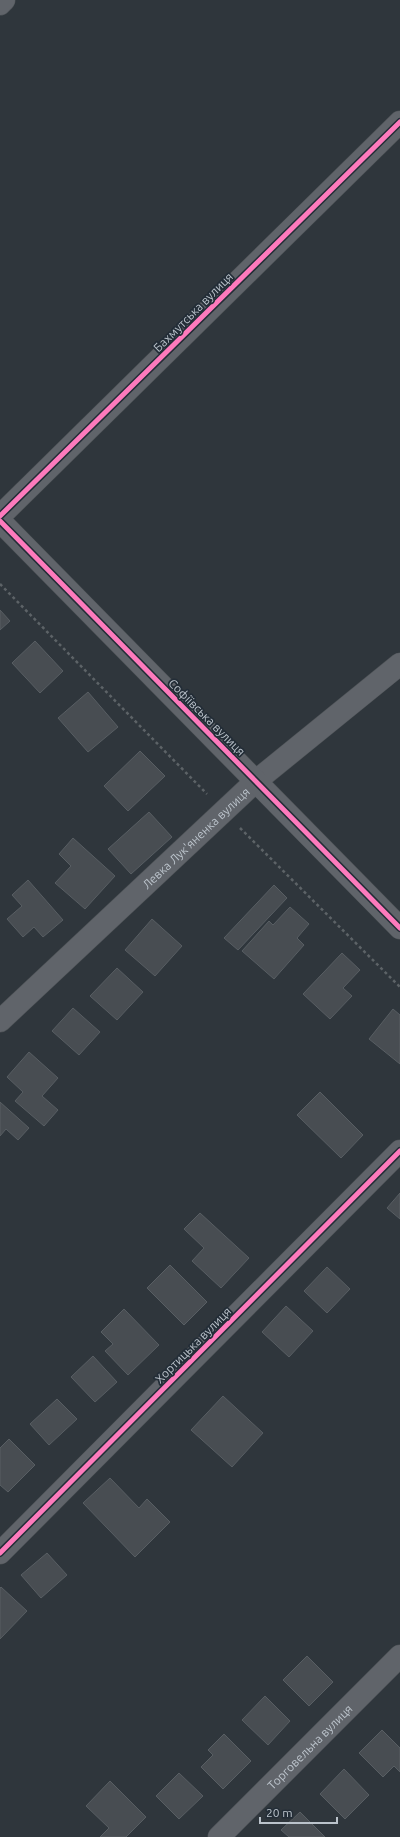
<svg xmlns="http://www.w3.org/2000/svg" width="400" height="1837" viewBox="0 0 400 1837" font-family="Ubuntu,sans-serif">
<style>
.building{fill:#484d52;stroke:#585e63}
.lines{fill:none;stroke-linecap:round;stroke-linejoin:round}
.minor-casing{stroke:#4d5256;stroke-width:23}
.tertiary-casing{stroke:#4d5256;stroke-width:23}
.path{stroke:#5d6367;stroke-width:2.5;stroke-dasharray:3 3;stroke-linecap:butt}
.minor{stroke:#60646a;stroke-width:22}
.tertiary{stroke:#60646a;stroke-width:22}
.cycleway-casing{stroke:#232d37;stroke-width:8}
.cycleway{stroke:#fd7abc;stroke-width:5}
.labels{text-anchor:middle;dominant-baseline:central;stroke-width:3.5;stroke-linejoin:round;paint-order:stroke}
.street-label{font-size:12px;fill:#bbc3cb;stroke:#232d37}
</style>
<rect width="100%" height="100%" fill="#2f363c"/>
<g class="building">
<polygon points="0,610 10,621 0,630"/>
<polygon points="35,641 63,671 40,693 12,663"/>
<polygon points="88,692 118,727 88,752 58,718"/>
<polygon points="140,751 165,776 128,811 104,786"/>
<polygon points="149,812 172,837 131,874 108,849"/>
<polygon points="73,838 115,876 85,909 55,883 71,866 59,854"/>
<polygon points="28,880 63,920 43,937 34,927 23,937 7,919 22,906 12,895"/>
<polygon points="274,885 287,898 238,950 224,938"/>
<polygon points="290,907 309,924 297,938 304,945 274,979 242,951 269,921 273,925"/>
<polygon points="152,919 182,946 155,976 125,950"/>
<polygon points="342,953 360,970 343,988 352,996 330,1019 303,994"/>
<polygon points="117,968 143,992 117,1020 90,996"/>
<polygon points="73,1008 100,1032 79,1055 52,1031"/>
<polygon points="393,1009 400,1015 400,1064 369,1039"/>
<polygon points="29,1052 58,1078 42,1096 58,1110 44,1126 15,1101 23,1092 7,1077"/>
<polygon points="320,1092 363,1135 341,1158 297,1115"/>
<polygon points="0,1102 29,1128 18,1140 6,1129 0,1136"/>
<polygon points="400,1193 400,1219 387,1208"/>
<polygon points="200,1213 249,1258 221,1288 192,1261 204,1248 184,1229"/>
<polygon points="170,1265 207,1302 184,1325 147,1288"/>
<polygon points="327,1267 350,1289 327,1313 304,1291"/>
<polygon points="286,1306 313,1331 289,1357 262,1332"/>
<polygon points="124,1309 159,1345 128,1375 105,1351 113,1344 101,1332"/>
<polygon points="93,1356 117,1382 95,1402 71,1377"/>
<polygon points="223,1396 263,1433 232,1467 191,1430"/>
<polygon points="57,1399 77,1419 49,1445 30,1424"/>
<polygon points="9,1439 35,1465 8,1492 0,1485 0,1448"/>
<polygon points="110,1478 139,1508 147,1499 170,1522 135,1557 83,1503"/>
<polygon points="47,1553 67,1575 41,1598 21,1575"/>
<polygon points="1,1587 27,1611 0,1639 0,1588"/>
<polygon points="307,1656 333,1682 309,1706 283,1680"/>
<polygon points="265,1696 290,1721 268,1745 242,1720"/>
<polygon points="382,1730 400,1748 400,1772 394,1766 383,1777 359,1753"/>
<polygon points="224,1734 251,1761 223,1789 201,1767 213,1755 208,1750"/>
<polygon points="344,1769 369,1795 345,1819 320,1794"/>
<polygon points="179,1773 203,1796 179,1819 156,1796"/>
<polygon points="110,1781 146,1817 126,1837 100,1837 109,1828 86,1806"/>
<polygon points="300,1812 325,1837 289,1837 281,1830"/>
</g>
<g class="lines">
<g class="minor-casing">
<g id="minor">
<polyline points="0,4 4,0"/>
<polyline points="0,516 400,122"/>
<path id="s1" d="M0 1021 256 781 400 664"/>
<polyline points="0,1553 400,1151"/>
<path id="s2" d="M219 1837 400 1656"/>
</g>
</g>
<g class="tertiary-casing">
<polyline id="tertiary" points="0,521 400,928"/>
</g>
<g class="path">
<polyline points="0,584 207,794"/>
<polyline points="240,828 400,987"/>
</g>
<use href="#minor" class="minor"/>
<use href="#tertiary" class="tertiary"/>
<g class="cycleway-casing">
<g id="cycleway">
<polyline points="0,516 400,122"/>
<polyline points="0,521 400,928"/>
<polyline points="0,1553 400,1151"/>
</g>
</g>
<use href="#cycleway" class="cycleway"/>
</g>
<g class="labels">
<g class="street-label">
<text transform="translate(193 312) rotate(-45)">Бахмутська вулиця</text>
<text transform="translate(207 717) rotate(45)">Софіївська вулиця</text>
<text stroke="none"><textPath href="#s1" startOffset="268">Левка Лук'яненка вулиця</textPath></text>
<text transform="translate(193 1345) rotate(-45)">Хортицька вулиця</text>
<text stroke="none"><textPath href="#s2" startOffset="128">Торговельна вулиця</textPath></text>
</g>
</g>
<path d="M260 1817v6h77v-6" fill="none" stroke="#bbc3cb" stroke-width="2"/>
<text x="266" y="1817" font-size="12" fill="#bbc3cb" stroke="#232d37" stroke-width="3" paint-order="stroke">20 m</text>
</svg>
